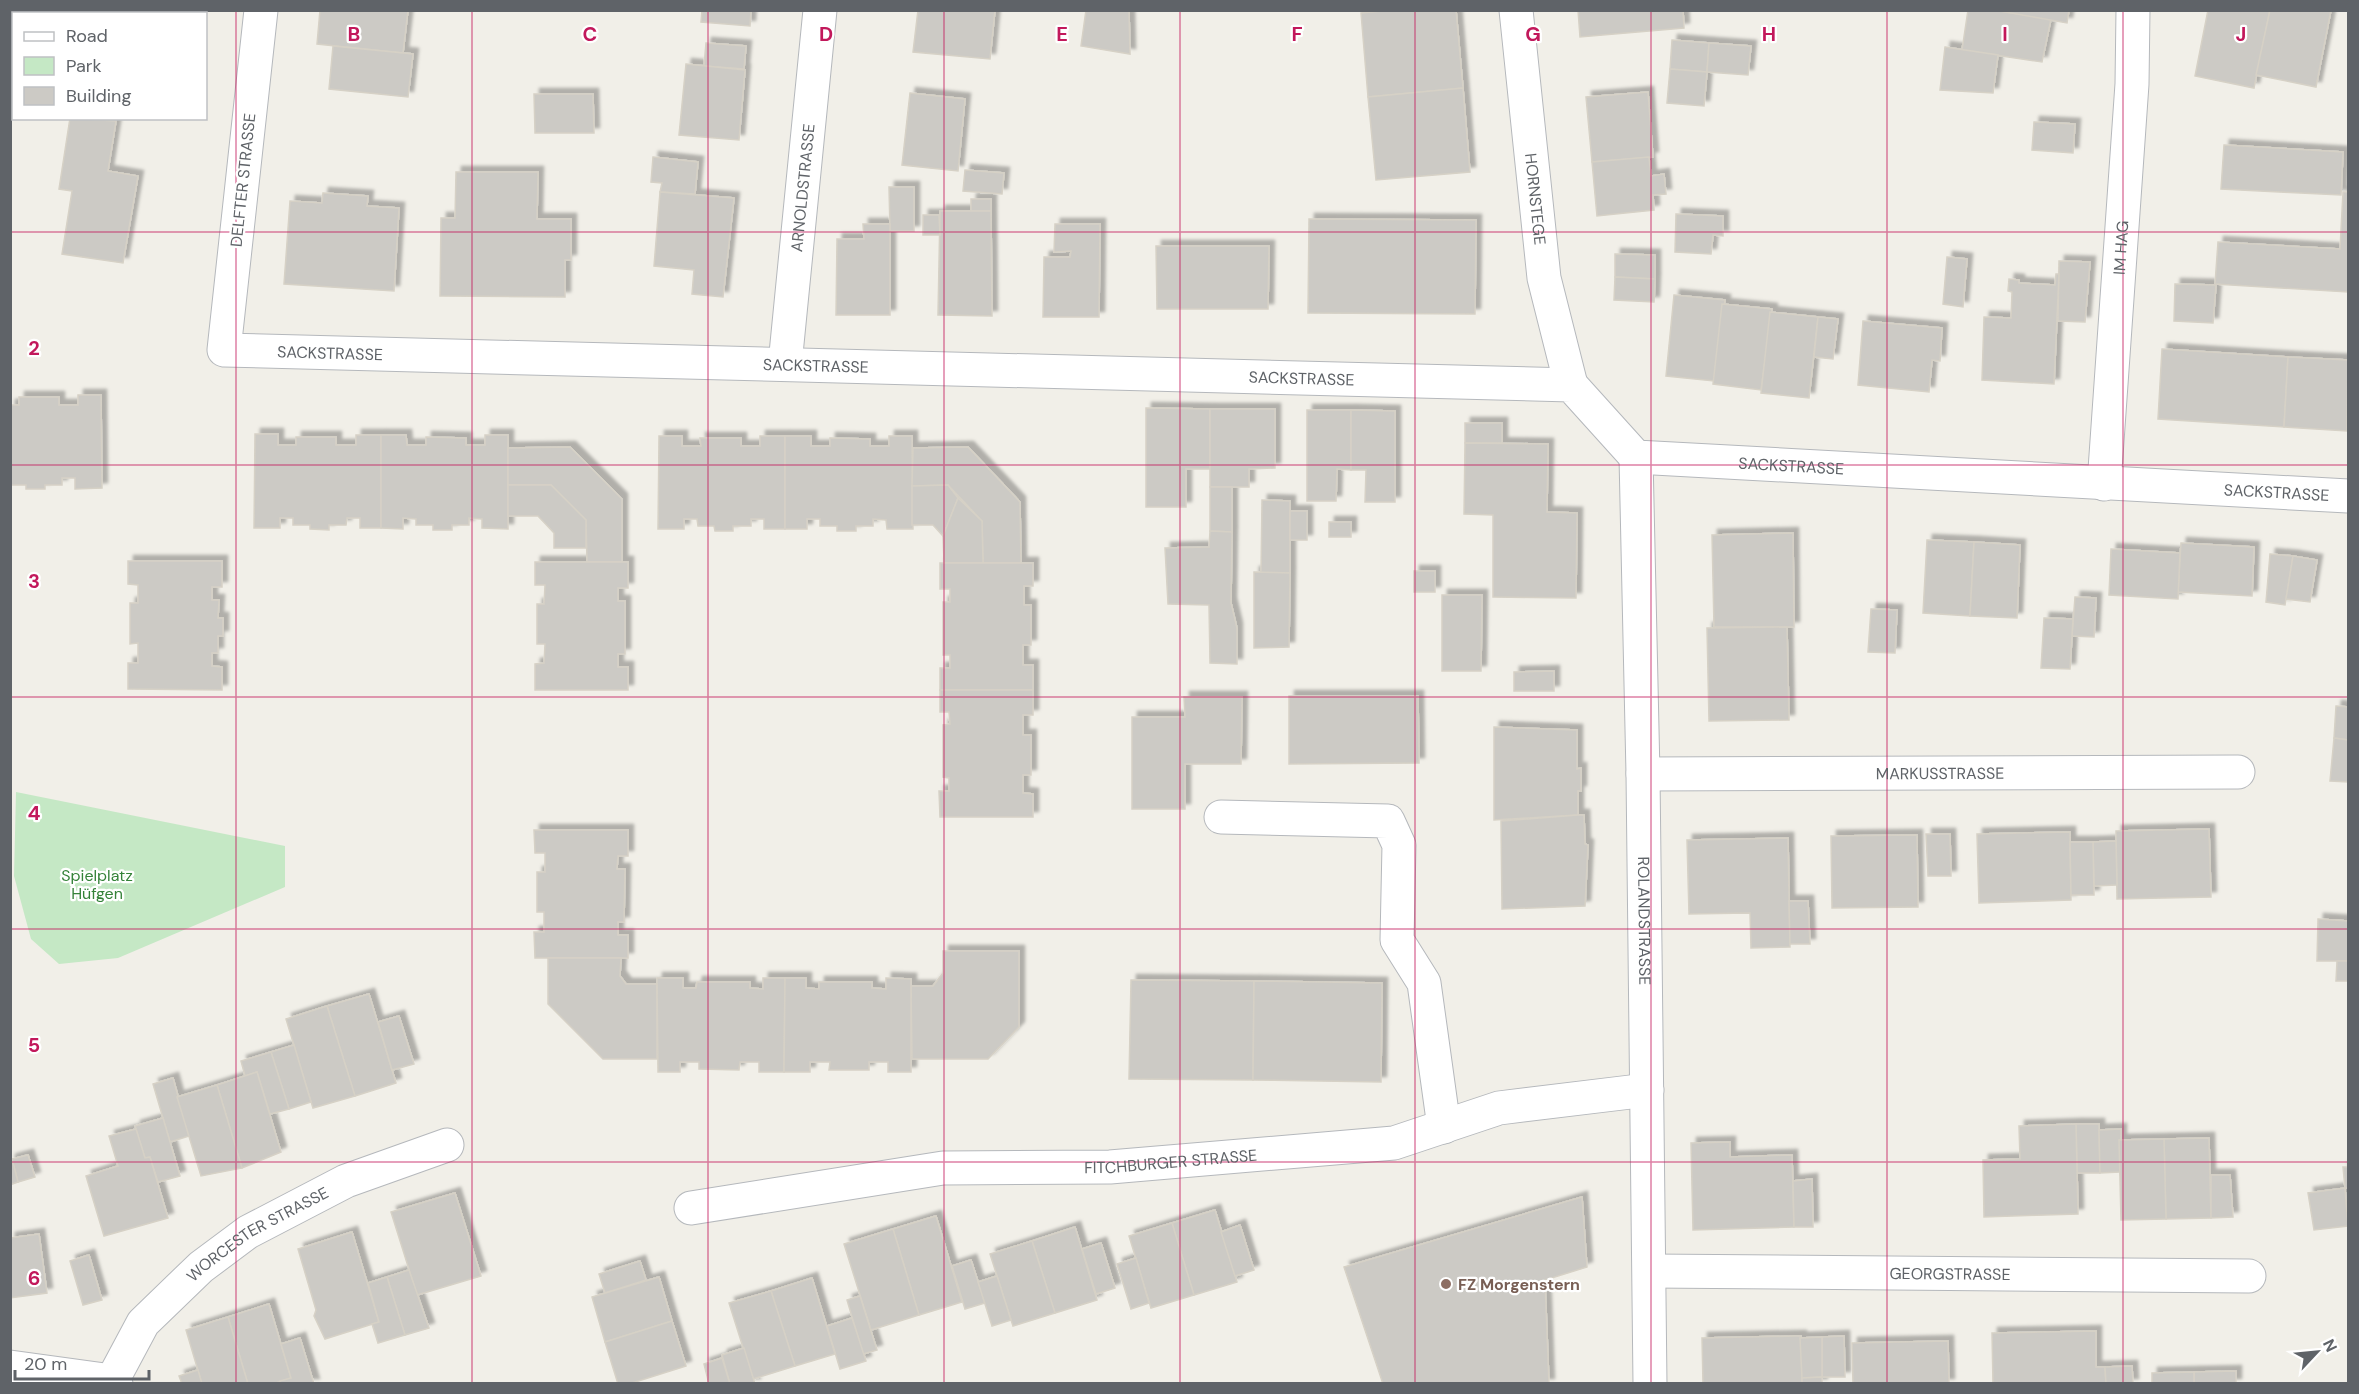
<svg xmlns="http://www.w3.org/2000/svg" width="2359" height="1394" viewBox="0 0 2359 1394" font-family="'DM Sans',sans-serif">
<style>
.green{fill:#c5e8c5}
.building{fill:#cccac5;stroke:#d6d1c6;stroke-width:1.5;filter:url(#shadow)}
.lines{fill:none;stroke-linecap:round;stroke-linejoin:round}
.minor-casing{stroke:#b5b8bc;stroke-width:35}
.minor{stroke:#fff;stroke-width:33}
.grid{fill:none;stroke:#c2185b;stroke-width:1.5;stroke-opacity:0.55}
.education-dot{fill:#8d6e63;stroke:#fff;stroke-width:2}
.labels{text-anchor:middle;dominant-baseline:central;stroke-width:4.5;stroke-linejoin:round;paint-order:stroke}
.street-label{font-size:16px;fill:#5f6368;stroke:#fff}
.park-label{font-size:16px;fill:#348238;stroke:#fff}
.education-label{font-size:16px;font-weight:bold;fill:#785e54;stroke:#fff;text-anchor:start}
.grid-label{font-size:20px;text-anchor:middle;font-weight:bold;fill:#c2185b;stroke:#fff;stroke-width:4.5;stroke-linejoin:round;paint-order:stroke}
</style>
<defs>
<filter id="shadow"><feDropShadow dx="5.5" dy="-5.5" stdDeviation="1.5" flood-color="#0004"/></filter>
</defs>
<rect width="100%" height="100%" fill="#f1efe8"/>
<polygon class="green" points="16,792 285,846 285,887 118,958 59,964 31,939 14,876"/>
<g class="building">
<polygon points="10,10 50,10 50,14 14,14 14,36 10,35"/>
<polygon points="320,10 408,10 403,53 317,44"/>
<polygon points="702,10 751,10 750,26 701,22"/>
<polygon points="918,10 995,10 990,59 913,52"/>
<polygon points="1086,10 1129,10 1130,54 1081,46"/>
<polygon points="1393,10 1456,10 1463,88 1368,97 1361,13"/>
<polygon points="1578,10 1683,10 1684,28 1580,37"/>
<polygon points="1968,10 1994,10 2051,19 2042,62 1962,50"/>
<polygon points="1994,10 2069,10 2067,23"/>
<polygon points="2208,10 2270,10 2254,88 2195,76"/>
<polygon points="2270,10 2331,10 2316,87 2256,75"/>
<polygon points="1672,40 1709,43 1707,72 1670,69"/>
<polygon points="706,43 746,46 744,69 704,66"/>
<polygon points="1709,43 1751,46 1748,75 1707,72"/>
<polygon points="333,46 413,54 408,97 329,89"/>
<polygon points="1945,47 1998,55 1993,93 1940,90"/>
<polygon points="686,64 745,70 739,140 679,135"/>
<polygon points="1670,69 1707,72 1704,106 1667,103"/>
<polygon points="1463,88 1470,172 1376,180 1368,97"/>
<polygon points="1648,92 1653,157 1592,162 1586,97"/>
<polygon points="910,93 965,99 958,171 902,165"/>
<polygon points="534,94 593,94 594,133 535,133"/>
<polygon points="70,118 116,121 108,171 138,176 123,263 62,254 72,191 59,189"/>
<polygon points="2034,122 2075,124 2073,153 2032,150"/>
<polygon points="2224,145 2343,152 2341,195 2221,189"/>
<polygon points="653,157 698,162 695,194 660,192 662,183 651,182"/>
<polygon points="1649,157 1651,176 1664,174 1666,194 1653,195 1654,210 1597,216 1592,162"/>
<polygon points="965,170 1004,173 1002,194 963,191"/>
<polygon points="456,172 538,172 537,219 571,219 571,260 565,260 565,297 440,296 441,218 455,218"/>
<polygon points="889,187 914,187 914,231 890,231"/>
<polygon points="660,192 734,198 723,297 692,294 694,270 654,266"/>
<polygon points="2343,192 2348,192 2348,292 2215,284 2218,242 2340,249"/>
<polygon points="323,193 368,196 367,206 399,208 394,291 284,284 290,201 322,203"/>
<rect x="971" y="199" width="20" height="12"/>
<polygon points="940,211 991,211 992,316 938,315"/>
<polygon points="1676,214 1723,216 1723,236 1713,235 1711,254 1675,252"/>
<polygon points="923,215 939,215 940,235 923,235"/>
<polygon points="1309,219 1476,220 1475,314 1308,313"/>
<polygon points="863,224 890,224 890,315 836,315 837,239 864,239"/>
<polygon points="1055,224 1100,224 1099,317 1043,317 1044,257 1070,257 1071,251 1054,252"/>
<polygon points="1156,246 1269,246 1268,309 1157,309"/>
<polygon points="1615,254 1655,255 1655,279 1615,277"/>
<polygon points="1947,257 1967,259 1963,307 1943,304"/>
<polygon points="2059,261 2090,262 2085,322 2058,321"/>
<polygon points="2056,274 2059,274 2054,384 1982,380 1984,317 2011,318 2012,292 2008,291 2009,279 2019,280 2019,283 2055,285"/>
<polygon points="1615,277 1655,279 1654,302 1614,300"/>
<polygon points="2175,284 2216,285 2213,323 2174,321"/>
<polygon points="1674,295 1725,300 1714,381 1666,376"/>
<polygon points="1722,304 1772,309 1761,390 1713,384"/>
<polygon points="1770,312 1818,317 1809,398 1761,393"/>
<polygon points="1818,317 1838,319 1833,359 1814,357"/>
<polygon points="1863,321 1942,328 1940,361 1932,360 1929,392 1858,385"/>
<polygon points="2162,349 2288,357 2284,427 2158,419"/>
<polygon points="2288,357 2348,360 2347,431 2284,427"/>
<polygon points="78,395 101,395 102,488 75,489 75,478 62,478 62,485 45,485 45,489 26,489 26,485 10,485 10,405 19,405 19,397 59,397 59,405 78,405"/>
<polygon points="1146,408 1210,409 1210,469 1186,469 1186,507 1146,507"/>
<polygon points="1210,409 1275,409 1275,468 1249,469 1249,487 1210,487"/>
<polygon points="1307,410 1351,410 1351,470 1337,469 1336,501 1307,501"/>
<polygon points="1351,410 1395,411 1395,502 1365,502 1366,470 1351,470"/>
<rect x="1465" y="423" width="37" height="20"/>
<polygon points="255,434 278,434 278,445 296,445 296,437 336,437 336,445 356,445 356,435 381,435 381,528 360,528 360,518 347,518 346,525 329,525 329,530 310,529 310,525 293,525 293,518 280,518 280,528 254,528"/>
<polygon points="381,435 406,435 407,445 426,445 426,437 466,438 466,445 485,445 485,435 508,435 508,529 482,528 482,519 469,518 469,525 452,525 452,530 433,530 433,525 416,525 416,519 403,518 403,529 381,528"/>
<polygon points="659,436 682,436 682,446 701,446 700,438 741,438 741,446 760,446 760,436 785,436 785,529 764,529 764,519 751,519 751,526 733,526 733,531 715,531 714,526 698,526 697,519 684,519 684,529 658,529"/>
<polygon points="785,436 811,436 811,446 830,446 830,438 870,439 870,446 889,446 889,436 912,436 913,529 887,529 886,520 873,519 873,526 856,526 856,531 837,531 837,526 820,526 820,519 807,519 807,529 785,529"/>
<polygon points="1465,443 1548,444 1547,512 1577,513 1576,598 1493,597 1493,515 1464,514"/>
<polygon points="570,447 622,499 622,562 587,562 586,520 551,485 508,485 508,448"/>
<polygon points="968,447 1020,502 1021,563 983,563 982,521 948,485 912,486 913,448"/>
<polygon points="508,485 551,485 586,520 586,548 554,548 554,533 538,516 508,516"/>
<polygon points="948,485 958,498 943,536 933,525 912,525 912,486"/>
<polygon points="1210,487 1232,487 1232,532 1210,531"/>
<polygon points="958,498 982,521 983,563 944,563 943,536"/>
<polygon points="1262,500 1290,501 1290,573 1261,574"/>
<rect x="1290" y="511" width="17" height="29"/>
<rect x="1329" y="522" width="22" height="15"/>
<polygon points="1210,531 1232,532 1231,603 1237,628 1237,664 1210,663 1209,605 1168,604 1165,548 1209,547"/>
<polygon points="1793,533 1794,627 1714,627 1712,535"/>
<polygon points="1927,540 1974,542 1970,616 1923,613"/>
<polygon points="1974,542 2020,545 2017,618 1970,616"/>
<polygon points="2181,543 2254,547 2252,596 2178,592"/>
<polygon points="2111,549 2180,553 2178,599 2109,595"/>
<polygon points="2270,554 2293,556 2285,605 2266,602"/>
<polygon points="2293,556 2317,560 2310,602 2286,599"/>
<polygon points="128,561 222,561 222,587 212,587 212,600 219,600 218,618 223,618 223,636 218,636 218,653 212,653 212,666 222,667 222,690 128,689 128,663 138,663 138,643 130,644 130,603 138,603 138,585 128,584"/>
<polygon points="535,562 628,562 628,588 618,588 618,601 625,601 625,654 618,654 618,667 628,667 628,690 535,690 535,664 544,663 545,644 537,644 537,604 544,604 545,585 535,585"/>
<polygon points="940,563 1033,563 1033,586 1024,586 1024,605 1031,605 1031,645 1023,645 1023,665 1033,665 1033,690 940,690 940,668 950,668 950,655 943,655 943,602 950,602 950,589 940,589"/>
<rect x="1414" y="571" width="21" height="21"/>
<polygon points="1254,572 1290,573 1289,647 1254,648"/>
<polygon points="1442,595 1482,595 1481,671 1442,671"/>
<polygon points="2075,597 2096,598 2094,637 2072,636"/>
<polygon points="1871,609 1897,610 1895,653 1868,652"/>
<polygon points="2044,618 2073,619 2070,669 2041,668"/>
<polygon points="1787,627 1789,720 1709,721 1707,628"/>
<polygon points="1554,671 1554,691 1514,691 1514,672"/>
<polygon points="940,690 1033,690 1033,715 1023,715 1023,735 1031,735 1031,775 1023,775 1023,793 1033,794 1033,817 940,817 939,791 949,791 949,778 943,777 943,725 950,724 949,712 940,712"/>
<polygon points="1289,696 1418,696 1419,763 1289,764"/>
<polygon points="1184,697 1242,697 1241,764 1185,764 1185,809 1132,809 1132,717 1185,717"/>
<polygon points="2336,706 2348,707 2348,740 2334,738"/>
<polygon points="1494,727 1577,730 1577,769 1581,768 1581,791 1578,791 1578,815 1494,820"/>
<polygon points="2334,738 2348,740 2348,782 2330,781"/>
<polygon points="1578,815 1584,815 1585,844 1588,845 1585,906 1502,909 1501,821"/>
<polygon points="2209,829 2211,897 2117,899 2116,831"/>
<polygon points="534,830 628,830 628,856 618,856 617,869 625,869 624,922 618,922 618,935 628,935 628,958 535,958 534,932 544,932 544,912 537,912 537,872 545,872 545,853 535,853"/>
<polygon points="2070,832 2071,900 1979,903 1977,834"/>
<polygon points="1926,834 1950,834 1951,876 1928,876"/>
<polygon points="1917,835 1918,907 1832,908 1831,836"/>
<polygon points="1788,838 1790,947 1751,948 1750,913 1689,914 1687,840"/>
<polygon points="2116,841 2117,885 2094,886 2093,842"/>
<polygon points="2070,842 2093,842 2094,895 2071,895"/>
<polygon points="1789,901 1808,901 1810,944 1790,944"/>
<polygon points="2318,919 2348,921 2348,961 2317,961"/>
<polygon points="943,951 1019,951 1019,1027 988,1059 912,1059 911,986 933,986 943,973"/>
<polygon points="548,958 621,958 620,976 626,984 657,984 657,1059 603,1059 548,1004"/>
<polygon points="2337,961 2348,961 2348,981 2336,981"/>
<polygon points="657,978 683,978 683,988 696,988 697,982 750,982 750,988 763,989 763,978 785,978 784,1072 759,1072 759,1062 740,1062 739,1070 699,1069 699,1062 680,1062 680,1072 658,1072"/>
<polygon points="785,978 806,978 806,988 819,989 819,982 872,982 872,988 886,989 886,978 911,979 911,1072 888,1072 888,1062 869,1062 869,1070 829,1070 830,1062 810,1062 810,1072 784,1072"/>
<polygon points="1131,980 1254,981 1253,1080 1129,1079"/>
<polygon points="1254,981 1382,983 1381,1082 1253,1080"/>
<polygon points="369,994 396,1083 355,1096 327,1006"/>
<polygon points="327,1006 355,1096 313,1108 286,1019"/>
<polygon points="399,1016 414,1064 392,1070 378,1022"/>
<polygon points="294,1045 311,1102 289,1109 271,1052"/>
<polygon points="271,1052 289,1109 270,1114 257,1072 245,1076 241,1061"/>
<polygon points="257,1072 281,1152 242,1168 217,1085"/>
<polygon points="173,1078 189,1136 170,1142 153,1084"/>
<polygon points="217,1085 242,1168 201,1176 177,1097"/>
<polygon points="163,1118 180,1176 158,1182 150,1157 145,1158 135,1126"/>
<polygon points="2076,1124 2099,1124 2100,1173 2077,1173"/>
<polygon points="2076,1124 2078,1214 1984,1217 1983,1160 2020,1159 2019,1126"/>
<polygon points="136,1129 145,1158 150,1157 168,1218 104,1236 86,1176 118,1166 109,1136"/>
<polygon points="2121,1129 2120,1172 2100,1173 2099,1130"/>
<polygon points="2209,1138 2211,1218 2166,1219 2164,1139"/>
<polygon points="2164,1139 2166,1219 2121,1220 2119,1140"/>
<polygon points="1730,1142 1730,1157 1792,1155 1794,1227 1693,1230 1691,1143"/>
<polygon points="28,1155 35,1177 18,1182 12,1159"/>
<polygon points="12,1159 18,1182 10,1185 10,1160"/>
<polygon points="2343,1167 2348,1167 2348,1188 2345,1188"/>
<polygon points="2211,1175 2230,1175 2233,1217 2211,1218"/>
<polygon points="1812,1179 1813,1227 1794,1227 1793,1181"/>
<polygon points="2345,1188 2348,1226 2314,1230 2308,1193"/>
<polygon points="455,1193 481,1276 417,1295 391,1212"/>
<polygon points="1582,1197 1587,1267 1545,1280 1549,1384 1383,1384 1344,1267"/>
<polygon points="1215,1210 1237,1282 1194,1295 1172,1223"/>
<polygon points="936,1216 962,1302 919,1315 893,1229"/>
<polygon points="1172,1223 1194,1295 1151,1308 1129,1236"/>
<polygon points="1240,1225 1254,1270 1235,1276 1221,1232"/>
<polygon points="1075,1227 1097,1300 1055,1313 1032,1241"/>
<polygon points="893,1229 919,1315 871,1330 844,1244"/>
<polygon points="352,1232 379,1322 325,1339 314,1316 316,1310 298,1249"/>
<polygon points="39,1234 47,1293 10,1298 10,1238"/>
<polygon points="1032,1241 1055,1313 1013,1326 990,1254"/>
<polygon points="1101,1243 1115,1288 1096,1294 1082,1249"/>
<polygon points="89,1255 102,1300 83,1305 70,1261"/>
<polygon points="1136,1258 1149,1303 1131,1309 1117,1264"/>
<polygon points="971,1260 985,1303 965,1309 952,1266"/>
<polygon points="640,1261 646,1280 605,1293 599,1274"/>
<polygon points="409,1270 429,1328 405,1335 387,1277"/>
<polygon points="997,1276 1011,1320 992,1326 978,1282"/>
<polygon points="387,1277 405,1335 378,1343 372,1324 379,1322 368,1283"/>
<polygon points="659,1277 672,1321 605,1342 592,1297"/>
<polygon points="812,1278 835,1354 795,1366 771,1291"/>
<polygon points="771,1291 795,1366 753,1379 729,1303"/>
<polygon points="860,1296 877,1350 863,1354 847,1300"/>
<polygon points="269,1304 291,1378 273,1384 248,1384 228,1317"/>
<polygon points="228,1317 248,1384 202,1384 186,1330"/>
<polygon points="852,1318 866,1361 840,1369 827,1326"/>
<polygon points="672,1321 686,1366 629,1384 618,1384 605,1342"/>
<polygon points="2096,1331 2096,1367 2105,1367 2106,1384 1993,1384 1992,1333"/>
<polygon points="1798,1336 1801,1336 1802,1384 1703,1384 1702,1338"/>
<polygon points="1844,1336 1845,1377 1822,1377 1822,1337"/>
<polygon points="1822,1337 1822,1377 1802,1378 1800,1338"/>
<polygon points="300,1338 314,1384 281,1384 280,1381 291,1378 281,1344"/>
<polygon points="1948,1341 1949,1384 1853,1384 1852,1343"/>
<polygon points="744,1348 755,1384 730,1384 722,1355"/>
<polygon points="722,1358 730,1384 709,1384 704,1364"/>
<polygon points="2132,1366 2133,1384 2106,1384 2105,1367"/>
<polygon points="198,1370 202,1384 182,1384 179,1376"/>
<polygon points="2236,1371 2236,1384 2194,1384 2194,1372"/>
<polygon points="2194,1372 2194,1384 2152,1384 2152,1373"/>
<polygon points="1822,1377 1822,1384 1802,1384 1802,1378"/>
</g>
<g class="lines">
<g class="minor-casing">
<g id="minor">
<path id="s1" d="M261 10 224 350 1571 385 1636 457 2348 496"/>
<path id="s2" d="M1516 10 1544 278 1571 385"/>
<path id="s3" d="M785 364 820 10"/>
<path id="s4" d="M1636 457 1643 774 1650 1384"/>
<path id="s5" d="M2104 484 2132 84 2133 10"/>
<path id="s6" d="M1643 774 2238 772"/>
<polyline points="1221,817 1388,821 1399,845 1397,940 1424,983 1444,1127"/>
<path id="s7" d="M691 1208 943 1168 1110 1167 1394 1143 1499 1108 1647 1090"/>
<path id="s8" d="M1650 1271 2249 1276"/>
<polyline points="10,1367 112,1381 116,1384"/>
<path id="s9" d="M112 1381 143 1323 201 1267 248 1232 346 1181 447 1145"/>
</g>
</g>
<use href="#minor" class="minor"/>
</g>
<path class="grid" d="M236 10V1384M472 10V1384M708 10V1384M944 10V1384M1180 10V1384M1415 10V1384M1651 10V1384M1887 10V1384M2123 10V1384M10 232H2348M10 465H2348M10 697H2348M10 929H2348M10 1162H2348"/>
<circle class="education-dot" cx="1446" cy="1284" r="6"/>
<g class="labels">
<g class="street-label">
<text transform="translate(243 180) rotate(-84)">DELFTER STRASSE</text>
<text stroke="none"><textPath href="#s3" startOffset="177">ARNOLDSTRASSE</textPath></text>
<text stroke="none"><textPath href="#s2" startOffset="190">HORNSTEGE</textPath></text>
<text stroke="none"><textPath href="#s5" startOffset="237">IM HAG</textPath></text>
<text stroke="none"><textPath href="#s1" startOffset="448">SACKSTRASSE</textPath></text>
<text stroke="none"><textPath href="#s1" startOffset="934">SACKSTRASSE</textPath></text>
<text stroke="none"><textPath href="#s1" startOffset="1420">SACKSTRASSE</textPath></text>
<text stroke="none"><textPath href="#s1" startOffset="1942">SACKSTRASSE</textPath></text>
<text stroke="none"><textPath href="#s1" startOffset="2428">SACKSTRASSE</textPath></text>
<text stroke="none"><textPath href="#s6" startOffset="297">MARKUSSTRASSE</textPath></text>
<text stroke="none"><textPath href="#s4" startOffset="464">ROLANDSTRASSE</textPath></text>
<text stroke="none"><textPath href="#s7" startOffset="483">FITCHBURGER STRASSE</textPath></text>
<text stroke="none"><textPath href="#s9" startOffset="212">WORCESTER STRASSE</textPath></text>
<text stroke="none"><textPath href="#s8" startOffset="300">GEORGSTRASSE</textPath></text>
</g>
<g class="park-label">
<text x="97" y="875">Spielplatz<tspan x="97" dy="18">Hüfgen</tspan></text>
</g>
<g class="education-label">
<text x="1458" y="1284">FZ Morgenstern</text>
</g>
</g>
<g class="grid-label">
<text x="354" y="41">B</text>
<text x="590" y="41">C</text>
<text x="826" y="41">D</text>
<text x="1062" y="41">E</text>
<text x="1297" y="41">F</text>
<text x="1533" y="41">G</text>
<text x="1769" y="41">H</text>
<text x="2005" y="41">I</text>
<text x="2241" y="41">J</text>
<text x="34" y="355">2</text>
<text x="34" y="588">3</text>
<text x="34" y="820">4</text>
<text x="34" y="1052">5</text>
<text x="34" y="1285">6</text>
</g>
<rect width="2359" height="1394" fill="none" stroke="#5f6368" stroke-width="24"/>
<rect x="12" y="12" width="195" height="108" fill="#ffffff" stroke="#bfc1c3" stroke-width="1.5"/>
<rect x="24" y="32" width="30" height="9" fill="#ffffff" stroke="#bfc1c3" stroke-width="1.5"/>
<text x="66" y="42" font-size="18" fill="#5f6368">Road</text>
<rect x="24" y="57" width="30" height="18" fill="#c5e8c5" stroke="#bfc1c3" stroke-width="1.5"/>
<text x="66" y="72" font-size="18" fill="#5f6368">Park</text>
<rect x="24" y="87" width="30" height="18" fill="#cccac5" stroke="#bfc1c3" stroke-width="1.5"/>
<text x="66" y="102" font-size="18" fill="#5f6368">Building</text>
<g transform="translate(2317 1352) rotate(64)" stroke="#ffffff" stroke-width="4.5" paint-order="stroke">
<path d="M0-4.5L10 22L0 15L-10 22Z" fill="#5f6368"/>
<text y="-9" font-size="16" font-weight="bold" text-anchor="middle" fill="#5f6368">N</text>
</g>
<path d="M15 1370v9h134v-9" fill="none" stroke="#5f6368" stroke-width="3"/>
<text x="24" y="1370" font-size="18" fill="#5f6368" stroke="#ffffff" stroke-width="4.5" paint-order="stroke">20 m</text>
</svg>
